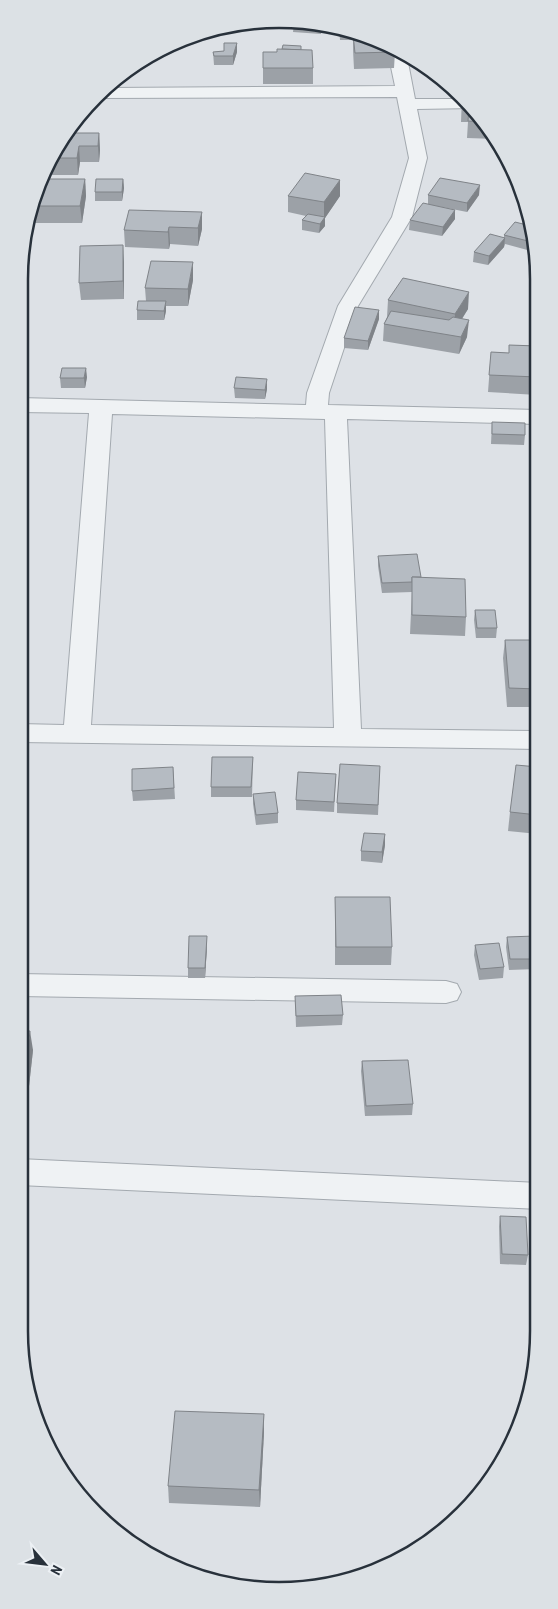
<svg xmlns="http://www.w3.org/2000/svg" width="558" height="1609" viewBox="0 0 558 1609" font-family="'Roboto Condensed',sans-serif">
<style>
.lines{fill:none;stroke-linecap:round;stroke-linejoin:round}
.minor-casing{stroke:#a3a9af;stroke-width:2}
.minor{fill:#eff2f4;fill-rule:evenodd}
.wall{fill:#9ca1a7}
.shaded-wall{fill:#7f8388}
.building{fill:#b5bbc2;stroke:#7f8388}
.rim{fill:none;stroke:#28313b;stroke-width:2.5}
</style>
<rect width="100%" height="100%" fill="#dde1e6"/>
<g class="lines">
<g class="minor-casing">
<g id="minor">
<path d="M389 45 406 52 415 99H464L475 108 417 109 427 158 412 217 358 306 329 393 328 405 537 410V424L347 419 361 729 538 731V749L19 742V724L64 725 89 413 19 412V398L306 405 307 393 338 306 392 217 409 158 397 97 98 98 109 88 395 86 387 48ZM112 414 325 419 334 728 91 725Z"/>
<polygon points="19,974 446,981 457,984 461,992 457,1000 446,1003 19,996"/>
<polygon points="19,1159 539,1183 539,1209 19,1185"/>
</g>
</g>
<use href="#minor" class="minor"/>
</g>
<g class="wall">
<polygon points="248,21 276,23 276,29 250,30"/>
<polygon points="294,24 323,26 321,34 293,32"/>
<polygon points="339,27 346,28 394,47 395,52 394,68 354,69 353,50 353,40 340,40"/>
<polygon points="217,30 217,35 204,35"/>
<polygon points="237,43 237,52 233,65 214,65 213,52 224,51"/>
<polygon points="282,49 301,50 313,68 313,84 263,84 263,52 277,52"/>
<polygon points="462,97 474,107 496,139 467,138 468,122 461,122"/>
<polygon points="74,119 75,133 99,133 100,150 99,162 80,162 78,175 47,175 47,172 72,121"/>
<polygon points="513,166 515,173 513,173"/>
<polygon points="85,179 86,196 82,223 30,223 29,210 30,206"/>
<polygon points="123,179 124,188 122,201 95,201 95,192"/>
<polygon points="340,180 340,196 325,218 325,226 319,233 302,230 302,220 306,216 288,212 288,196"/>
<polygon points="428,195 479,195 467,212 437,206 455,210 455,219 442,236 409,230 410,220 428,204"/>
<polygon points="202,212 202,229 198,246 170,244 169,249 125,247 124,230"/>
<polygon points="531,226 537,244 531,251 505,244 504,247 488,265 473,262 474,252 504,237 504,235"/>
<polygon points="124,262 124,299 81,300 79,283"/>
<polygon points="193,280 188,306 166,306 166,311 164,320 137,320 137,310 146,301 145,288"/>
<polygon points="388,300 468,309 462,319 467,337 459,354 383,341 384,324 387,317"/>
<polygon points="379,310 379,319 368,350 344,348 344,338"/>
<polygon points="509,345 537,346 537,395 488,392 491,352 509,353"/>
<polygon points="87,377 85,388 61,388 60,378"/>
<polygon points="234,388 267,389 265,399 235,398"/>
<polygon points="492,422 525,435 524,445 491,444"/>
<polygon points="378,556 421,577 466,617 465,636 410,634 412,592 382,593 378,566"/>
<polygon points="475,610 497,628 496,638 476,638 474,620"/>
<polygon points="505,640 538,640 538,707 507,707 503,658"/>
<polygon points="253,757 252,797 211,797 211,787"/>
<polygon points="380,766 378,815 337,813 337,803"/>
<polygon points="173,767 175,799 133,801 132,791"/>
<polygon points="538,767 538,834 508,831 510,812"/>
<polygon points="336,774 334,812 296,810 296,800"/>
<polygon points="253,794 278,813 278,823 256,825 253,804"/>
<polygon points="385,834 385,845 382,863 361,861 361,851"/>
<polygon points="335,897 392,947 391,965 335,965"/>
<polygon points="507,937 538,957 537,969 509,970 506,947"/>
<polygon points="475,945 504,967 503,978 479,980 474,955"/>
<polygon points="207,946 205,978 188,978 188,968"/>
<polygon points="295,996 343,1015 342,1025 296,1027"/>
<polygon points="537,1024 539,1024 539,1126 538,1126 535,1042"/>
<polygon points="19,1031 33,1050 26,1113 19,1113"/>
<polygon points="362,1061 413,1104 412,1115 365,1116 361,1071"/>
<polygon points="500,1216 528,1255 526,1265 500,1264 499,1226"/>
<polygon points="264,1414 264,1432 260,1507 169,1503 168,1486"/>
</g>
<g class="shaded-wall">
<polygon points="237,43 237,52 233,65 233,56"/>
<polygon points="99,133 100,150 99,162 98,146"/>
<polygon points="79,146 80,162 78,175 77,158"/>
<polygon points="85,179 86,196 82,223 80,206"/>
<polygon points="123,179 124,188 122,201 122,192"/>
<polygon points="340,180 340,196 325,218 325,226 319,233 320,224 324,217 324,202"/>
<polygon points="480,185 479,195 467,212 467,203"/>
<polygon points="455,210 455,219 442,236 443,227"/>
<polygon points="202,212 202,229 198,246 198,228"/>
<polygon points="169,227 170,244 169,249 168,232"/>
<polygon points="505,238 504,247 488,265 489,256"/>
<polygon points="535,238 537,244 531,251 532,242"/>
<polygon points="123,245 124,262 124,299 123,281"/>
<polygon points="193,262 193,280 188,306 188,289"/>
<polygon points="469,292 468,309 454,331 455,314"/>
<polygon points="166,301 166,311 164,320 164,311"/>
<polygon points="379,310 379,319 368,350 368,341"/>
<polygon points="469,320 467,337 459,354 461,337"/>
<polygon points="86,368 87,377 85,388 84,378"/>
<polygon points="267,379 267,389 265,399 265,390"/>
<polygon points="385,834 385,845 382,863 382,852"/>
<polygon points="207,936 207,946 205,978 205,968"/>
<polygon points="30,1031 33,1050 26,1113 23,1094"/>
<polygon points="264,1414 264,1432 260,1507 259,1490"/>
</g>
<g class="building">
<polygon points="353,34 361,34 394,47 395,52 355,53"/>
<polygon points="224,43 237,43 233,56 214,56 213,52 224,51"/>
<polygon points="283,45 301,46 301,50 282,49"/>
<polygon points="277,49 312,50 313,68 263,68 263,52 277,52"/>
<polygon points="462,97 474,107 484,122 468,121 469,106 462,106"/>
<polygon points="74,119 75,127 69,128 72,121"/>
<polygon points="66,133 99,133 98,146 79,146 77,158 54,158"/>
<polygon points="305,173 340,180 324,202 288,196"/>
<polygon points="440,178 480,185 467,203 428,195"/>
<polygon points="44,179 85,179 80,206 30,206"/>
<polygon points="96,179 123,179 122,192 95,192"/>
<polygon points="423,203 455,210 443,227 410,220"/>
<polygon points="129,210 202,212 198,228 169,227 168,232 124,230"/>
<polygon points="308,214 325,217 320,224 302,220"/>
<polygon points="515,222 531,226 535,238 532,242 504,235"/>
<polygon points="490,234 505,238 489,256 474,252"/>
<polygon points="123,245 123,281 79,283 80,246"/>
<polygon points="151,261 193,262 188,289 145,288"/>
<polygon points="403,278 469,292 455,314 388,300"/>
<polygon points="138,301 166,301 164,311 137,310"/>
<polygon points="355,307 379,310 368,341 344,338"/>
<polygon points="391,311 449,320 453,317 469,320 461,337 384,324"/>
<polygon points="509,345 537,346 537,377 489,375 491,352 509,353"/>
<polygon points="62,368 86,368 84,378 60,378"/>
<polygon points="236,377 267,379 265,390 234,388"/>
<polygon points="492,422 525,423 525,435 492,434"/>
<polygon points="417,554 421,577 412,577 412,582 382,583 378,556"/>
<polygon points="412,577 465,579 466,617 412,615"/>
<polygon points="475,610 495,610 497,628 477,628"/>
<polygon points="505,640 538,640 538,689 509,688"/>
<polygon points="212,757 253,757 251,787 211,787"/>
<polygon points="340,764 380,766 378,805 337,803"/>
<polygon points="516,765 538,767 538,815 510,812"/>
<polygon points="173,767 174,788 132,791 132,769"/>
<polygon points="298,772 336,774 334,802 296,800"/>
<polygon points="275,792 278,813 256,815 253,794"/>
<polygon points="364,833 385,834 382,852 361,851"/>
<polygon points="335,897 390,897 392,947 336,947"/>
<polygon points="189,936 207,936 205,968 188,968"/>
<polygon points="535,936 538,959 510,959 507,937"/>
<polygon points="499,943 504,967 480,969 475,945"/>
<polygon points="341,995 343,1015 296,1016 295,996"/>
<polygon points="537,1024 539,1024 539,1064"/>
<polygon points="19,1031 30,1031 23,1094 19,1094"/>
<polygon points="408,1060 413,1104 366,1106 362,1061"/>
<polygon points="500,1216 526,1217 528,1255 502,1254"/>
<polygon points="175,1411 264,1414 259,1490 168,1486"/>
</g>
<path d="M0 0H558V1609H0ZM279 28H279A251 251 0 0 1 530 279V1331A251 251 0 0 1 279 1582H279A251 251 0 0 1 28 1331V279A251 251 0 0 1 279 28Z" fill="#dce1e5" fill-rule="evenodd"/>
<path class="rim" d="M279 28H279A251 251 0 0 1 530 279V1331A251 251 0 0 1 279 1582H279A251 251 0 0 1 28 1331V279A251 251 0 0 1 279 28Z"/>
<g transform="translate(45 1564) rotate(118)" stroke="#ecf0f4" stroke-width="4" paint-order="stroke">
<path d="M0-4L9 19L0 12L-9 19Z" fill="#28313b"/>
<text y="-8" font-size="14" font-weight="bold" text-anchor="middle" fill="#28313b">N</text>
</g>
</svg>
